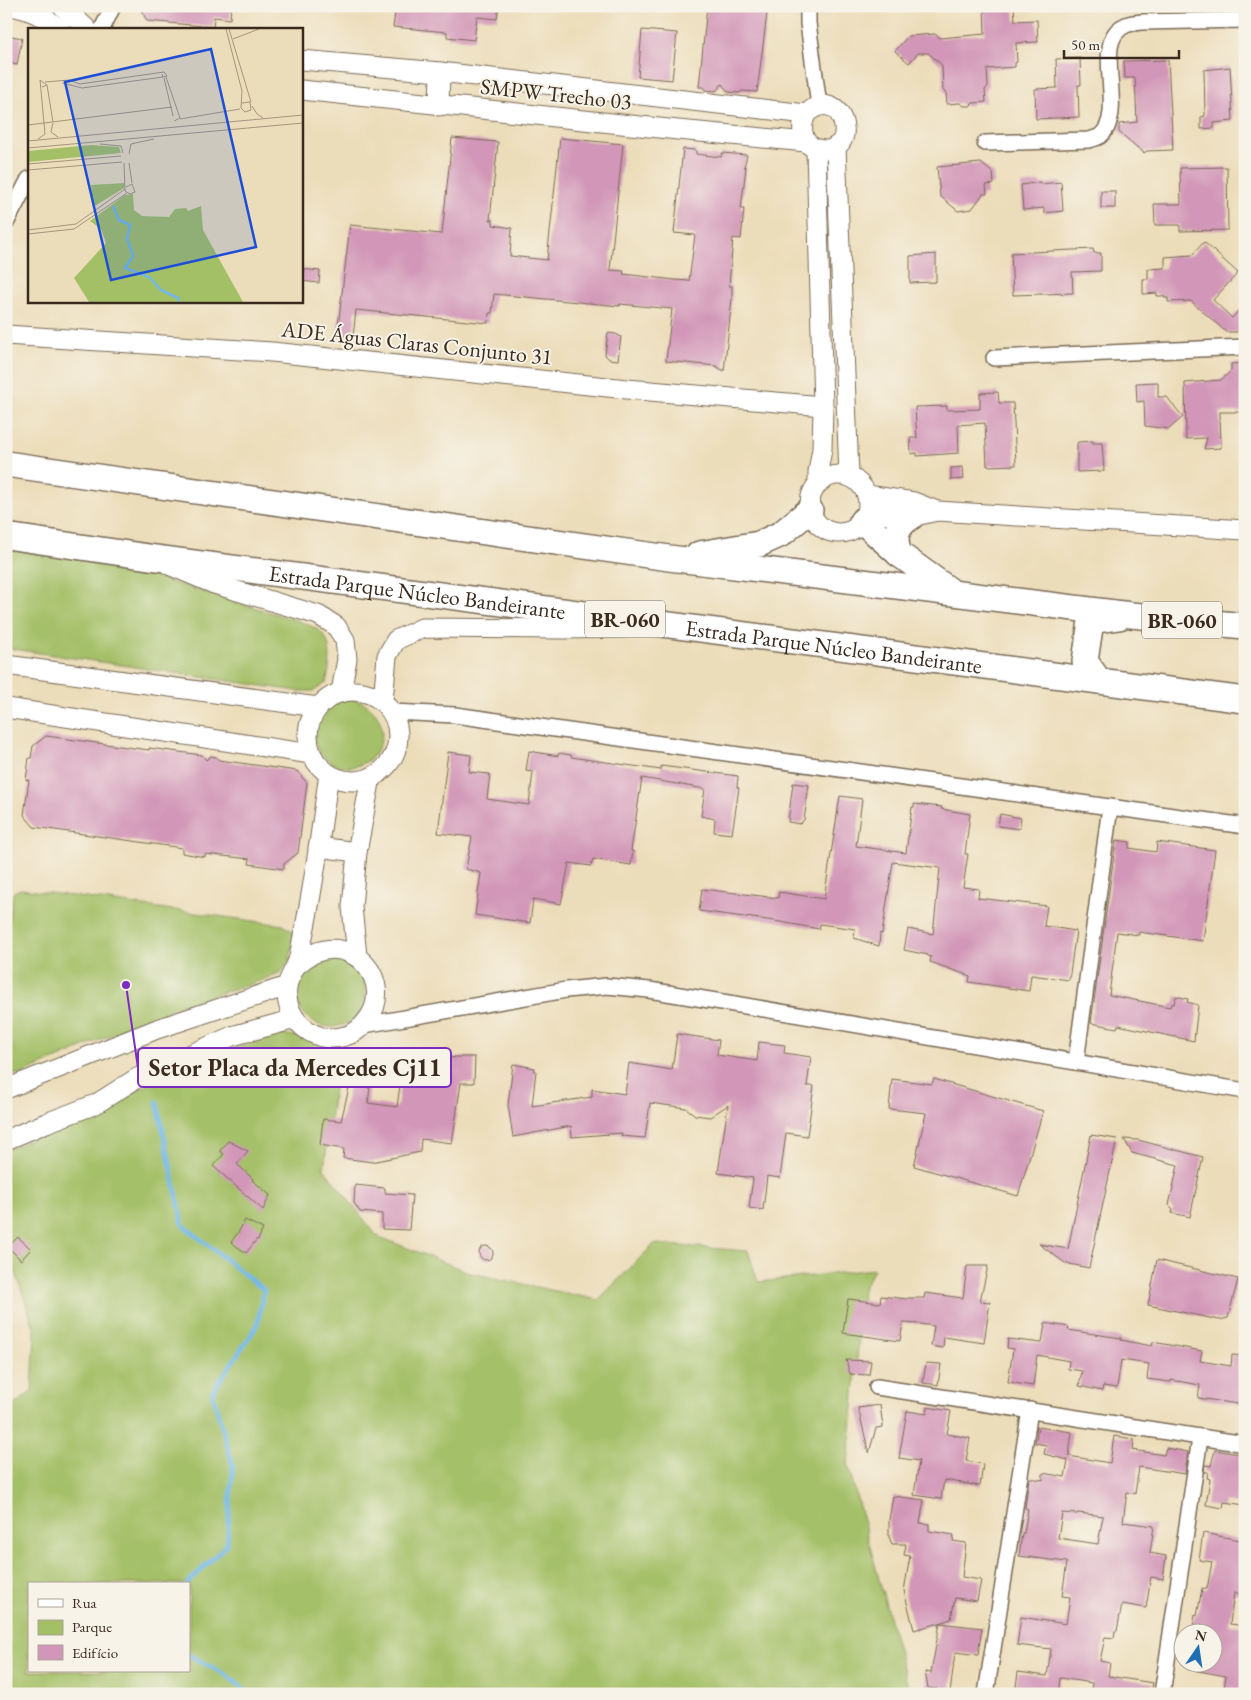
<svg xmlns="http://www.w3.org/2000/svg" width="1251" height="1700" viewBox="0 0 1251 1700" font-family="'EB Garamond',serif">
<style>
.green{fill:#a4c067;stroke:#707542;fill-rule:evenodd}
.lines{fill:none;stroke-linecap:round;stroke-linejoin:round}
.stream{stroke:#72b9e9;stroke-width:4.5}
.building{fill:#d297b8;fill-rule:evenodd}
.minor-casing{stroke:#796955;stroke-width:18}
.tertiary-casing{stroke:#796955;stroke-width:21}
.trunk-casing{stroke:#796955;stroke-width:28}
.minor{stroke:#fff;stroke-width:15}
.tertiary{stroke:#fff;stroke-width:19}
.trunk{stroke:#fff;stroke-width:25}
.labels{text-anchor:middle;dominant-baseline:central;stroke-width:4;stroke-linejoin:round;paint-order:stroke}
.shield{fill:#f7f3e8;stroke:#73665b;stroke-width:1}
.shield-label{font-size:21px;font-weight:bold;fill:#3b2a1e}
.street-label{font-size:22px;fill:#3b2a1e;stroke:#f7f3e8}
.inset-river{fill:none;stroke:#72b9e9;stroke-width:2.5}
.inset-road{fill:none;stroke:#a5957c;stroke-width:1}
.view{fill:#1d4ed8;fill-opacity:0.15;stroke:#1d4ed8;stroke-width:2.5}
.inset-edge{fill:none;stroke:#3b2a1e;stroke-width:2.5}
.leader{fill:none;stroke:#7b2cbf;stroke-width:2}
.callout-dot{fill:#7b2cbf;stroke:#f7f3e8;stroke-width:2}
.callout{fill:#f7f3e8;stroke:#7b2cbf;stroke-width:2}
.callout-label{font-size:24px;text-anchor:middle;font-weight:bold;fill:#3b2a1e}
</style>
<rect width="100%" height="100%" fill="#f7f3e8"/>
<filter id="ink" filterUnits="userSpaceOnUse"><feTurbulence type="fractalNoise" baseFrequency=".02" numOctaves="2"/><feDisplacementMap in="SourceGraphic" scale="10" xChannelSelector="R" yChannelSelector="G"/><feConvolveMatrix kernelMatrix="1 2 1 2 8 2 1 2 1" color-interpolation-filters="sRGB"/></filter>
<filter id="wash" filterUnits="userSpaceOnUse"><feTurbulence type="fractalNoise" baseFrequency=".0096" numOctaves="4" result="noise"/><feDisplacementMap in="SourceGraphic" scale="20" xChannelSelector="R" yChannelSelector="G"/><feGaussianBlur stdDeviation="1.12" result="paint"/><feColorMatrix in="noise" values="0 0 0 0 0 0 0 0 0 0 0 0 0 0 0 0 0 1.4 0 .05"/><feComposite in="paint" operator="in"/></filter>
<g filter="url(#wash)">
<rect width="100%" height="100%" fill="#ecddba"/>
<g class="green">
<path d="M6 548 98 560 302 622C308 625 315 627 320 631 334 642 330 668 326 683L314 691H297L6 648Z"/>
<circle cx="348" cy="733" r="34"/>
<polygon points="21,889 283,925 291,930 295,935 289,963 281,972 260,981 178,1006 22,1074 10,1075 6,1073 6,942 13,893 16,891"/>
<circle cx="331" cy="992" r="35"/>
<path d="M278 1034 340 1041 324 1169 377 1236 471 1273 598 1300 654 1244 748 1251 758 1282 874 1269 863 1289 848 1465 910 1694H6V1411L32 1391 35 1331 14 1267 6 1257V1150L111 1105 179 1068ZM29 1584H189V1671H29Z"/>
</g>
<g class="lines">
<g class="stream">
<polyline points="157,1102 183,1225 264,1290 257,1326 212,1392 233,1466 227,1544 187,1584"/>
<polyline points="189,1655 226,1675 251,1694"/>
</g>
</g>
<g id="blocks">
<g class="building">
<polygon points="139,6 231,6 230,19 214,17 213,27 147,21"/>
<polygon points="396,6 499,6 497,19 477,17 474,40 447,37 447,32 393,27"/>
<polygon points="707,6 768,6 757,92 742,91 739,93 728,92 722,84 716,91 705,90 703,87 699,87"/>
<polygon points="984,6 1014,6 1015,21 1037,20 1038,42 1016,43 1017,62 1015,63 1015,67 987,69 988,86 985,90 986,102 973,103 970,106 964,106 960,103 947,104 946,93 943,90 942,65 928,53 918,53 909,63 895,51 908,36 935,34 940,38 985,34"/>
<polygon points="642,30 677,33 672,80 638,77"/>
<polygon points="6,35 22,38 17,65 6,62"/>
<polygon points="1080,58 1081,85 1078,85 1079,117 1036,119 1035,89 1057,88 1056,59"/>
<polygon points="1168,60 1173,150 1147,151 1144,153 1119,132 1119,124 1137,122 1135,78 1125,78 1124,61"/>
<polygon points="1230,67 1233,121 1214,123 1214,128 1201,129 1201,117 1205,116 1204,70"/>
<polygon points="452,138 498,142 490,220 493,220 493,225 512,228 510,256 547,260 560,138 623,144 610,270 624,271 623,274 675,280 689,281 695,235 674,233 683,149 696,150 696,154 721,157 722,153 747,155 744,167 746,167 741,209 744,209 741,239 733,238 729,286 732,286 732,299 724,371 716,366 666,361 672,309 620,304 620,306 494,294 492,313 489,313 488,323 356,310 353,337 337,335 350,225 442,234"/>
<polygon points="981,163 993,173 994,184 986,185 987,194 983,194 972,209 958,211 940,196 937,167"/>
<polygon points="1227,167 1228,230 1180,231 1180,225 1155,225 1154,204 1181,204 1180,168"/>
<polygon points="1040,182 1040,184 1061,182 1063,211 1044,213 1044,208 1023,210 1021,185"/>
<rect x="1101" y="191" width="14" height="17"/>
<polygon points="1204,242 1238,273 1213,300 1232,318 1241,308 1243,323 1240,330 1237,332 1226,332 1191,301 1168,302 1168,298 1164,298 1164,296 1157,296 1157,293 1143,294 1143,279 1148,279 1148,269 1165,268 1165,257 1192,255"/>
<polygon points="1093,249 1094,253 1101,253 1101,271 1072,272 1073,293 1013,295 1011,253"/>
<polygon points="936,254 936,282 910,283 910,256"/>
<polygon points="301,269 320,271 319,283 301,281"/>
<polygon points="608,333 616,334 621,337 618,360 609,359 605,355"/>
<polygon points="1245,363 1245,412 1220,412 1221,448 1204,449 1207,438 1186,439 1185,383 1221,380 1231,371 1231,364"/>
<polygon points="1158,382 1158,397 1167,397 1183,417 1169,429 1145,426 1144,401 1137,402 1136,383"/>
<polygon points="998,392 999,403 1013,403 1016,465 987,466 985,423 958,425 959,453 917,456 917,453 911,454 910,438 917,438 915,407 947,406 947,410 980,409 980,393"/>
<polygon points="1093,441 1093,443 1102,443 1104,471 1077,472 1077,444 1078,442"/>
<polygon points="963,467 964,479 951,480 951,468"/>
<polygon points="46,736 149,750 149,748 202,755 206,760 211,756 216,757 219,760 297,771 307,783 298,853 284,864 284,869 249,864 250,859 205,854 205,857 182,853 182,848 34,827 24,815 29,780 26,780 29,758 31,758 33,746"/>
<polygon points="529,751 558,756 559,753 571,755 571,757 661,770 661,766 738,776 737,787 739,788 732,834 714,832 715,819 701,816 705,789 642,778 631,851 633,851 631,865 593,859 591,866 569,863 561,904 533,899 530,923 475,915 481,873 466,869 472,837 438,833 448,752 471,755 469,772 490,774 487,799 529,805 533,772 526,771"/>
<polygon points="793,783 809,785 804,820 800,824 788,822"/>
<polygon points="840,796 862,799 856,846 906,853 912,807 914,807 914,804 942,807 941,809 970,814 965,854 968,854 963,887 979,889 978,898 1047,906 1044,926 1076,931 1069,980 1031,975 1029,991 969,982 970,976 930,962 931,957 928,956 928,955 904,950 908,929 933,934 940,868 893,862 882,934 880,933 879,946 854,938 855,929 820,924 819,929 775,921 699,911 702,889 778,898 779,892 824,899"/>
<polygon points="1000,814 1021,818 1019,829 998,826"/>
<polygon points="1116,840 1130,842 1129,848 1156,852 1157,842 1215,850 1203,941 1139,932 1139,935 1117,932 1109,995 1170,1007 1171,1004 1174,1004 1176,996 1188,999 1187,1002 1198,1005 1194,1041 1118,1025 1117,1028 1091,1023"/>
<polygon points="677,1034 719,1040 717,1055 757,1061 759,1042 785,1045 784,1053 811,1057 807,1086 814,1086 807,1136 786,1133 780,1178 767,1176 763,1210 749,1208 753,1178 718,1173 728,1105 710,1117 695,1115 686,1108 650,1103 645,1138 621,1136 622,1133 572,1137 571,1126 513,1137 508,1105 513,1064 535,1068 534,1071 536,1071 532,1106 592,1097 592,1089 625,1094 629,1063 672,1070"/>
<polygon points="439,1056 454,1058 454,1057 475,1057 474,1083 461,1083 452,1143 421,1139 420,1152 372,1162 343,1158 344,1149 320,1145 323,1119 341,1121 349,1088 345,1087 348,1068 370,1072 368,1088 370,1088 368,1103 397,1107 403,1064 437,1068"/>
<polygon points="892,1079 932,1084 934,1079 1043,1111 1018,1196 914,1166 926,1113 889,1109"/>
<polygon points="1091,1135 1117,1139 1089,1268 1065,1263 1039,1244 1068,1249"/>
<polygon points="1124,1139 1138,1140 1203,1157 1190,1217 1172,1213 1173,1209 1169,1205 1178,1165 1132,1153"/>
<polygon points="228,1141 248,1151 237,1164 253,1179 252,1180 270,1195 263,1210 213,1166 224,1154 220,1151"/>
<polygon points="355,1185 385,1188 385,1193 412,1195 409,1230 382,1229 382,1214 360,1212 354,1203"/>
<polygon points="245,1220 263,1229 258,1240 257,1239 246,1253 231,1242 238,1233"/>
<polygon points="18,1237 31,1249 21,1260 8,1247"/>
<circle cx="486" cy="1253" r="7"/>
<polygon points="1157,1260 1238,1279 1228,1318 1219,1320 1148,1305"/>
<polygon points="967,1266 988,1266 980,1301 990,1302 984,1343 944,1337 943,1348 931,1346 934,1326 920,1324 903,1323 900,1341 843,1333 848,1299 880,1303 881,1296 907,1299 908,1298 924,1298 925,1293 963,1298"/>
<polygon points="1045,1323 1069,1327 1068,1330 1121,1338 1121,1340 1152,1346 1153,1342 1202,1351 1200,1361 1231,1366 1232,1355 1245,1356 1245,1405 1198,1398 1200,1385 1171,1380 1171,1382 1147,1379 1149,1364 1121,1360 1117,1388 1103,1386 1102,1391 1079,1386 1082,1371 1068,1369 1069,1361 1037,1355 1033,1386 1008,1382 1013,1349 1007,1348 1008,1339 1042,1343"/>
<polygon points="846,1360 871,1361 869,1375 850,1374"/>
<polygon points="926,1363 941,1364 938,1385 923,1383"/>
<polygon points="880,1405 883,1427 876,1428 869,1453 858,1408"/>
<polygon points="928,1407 951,1411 947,1434 970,1438 966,1461 983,1464 980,1486 944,1480 941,1499 914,1495 919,1461 899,1458 907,1411 927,1414"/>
<path d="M1038 1427 1072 1432 1069 1456 1110 1463 1114 1436 1134 1439 1133 1450 1164 1455 1166 1448 1188 1452 1185 1474 1139 1467 1135 1494 1127 1492 1123 1522 1154 1526 1150 1553 1166 1556 1163 1579 1151 1577 1146 1608 1122 1604 1117 1631H1115L1114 1638 1105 1637 1100 1661 1110 1663 1108 1676 1153 1683 1151 1694H1091L1092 1683 1060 1678 1058 1694H1015L1018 1672 1047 1676 1051 1649 1017 1645 1021 1617 1066 1624 1070 1597 1062 1596 1067 1562 1019 1556 1022 1533H1024L1028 1509 1025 1508 1029 1478 1043 1480V1473L1065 1477 1068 1460 1044 1454 1046 1445 1035 1443ZM1062 1513 1077 1514 1078 1513 1103 1516 1098 1544 1058 1538Z"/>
<polygon points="1215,1450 1245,1455 1245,1505 1224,1502 1223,1508 1206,1505 1210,1479 1207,1478 1208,1472 1204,1472 1205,1465 1211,1466"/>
<polygon points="893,1496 924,1500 920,1523 929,1524 929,1531 954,1535 953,1541 966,1543 962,1577 981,1580 977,1601 955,1598 951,1619 940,1623 982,1628 978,1655 955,1652 950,1694 937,1694 937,1689 928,1688 925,1672 931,1673 940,1623 914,1630 904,1591 910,1556 904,1555 906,1544 892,1544 889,1537 889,1520"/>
<polygon points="1203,1533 1245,1541 1245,1595 1234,1593 1230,1624 1245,1626 1242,1651 1245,1651 1245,1694 1223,1694 1226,1676 1188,1669 1188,1662 1214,1662 1214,1632 1192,1632 1195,1615 1197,1616 1202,1588 1207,1589 1212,1562 1199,1560"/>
</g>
</g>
</g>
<g filter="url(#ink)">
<use href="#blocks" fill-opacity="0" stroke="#796955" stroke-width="1"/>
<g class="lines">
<g class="minor-casing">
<g id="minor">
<polyline points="808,6 808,23 819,106"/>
<polyline points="102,29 113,6"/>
<path d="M985 143 1089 140C1092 139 1097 138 1100 136 1129 113 1089 40 1126 25 1130 23 1136 23 1141 22L1245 20"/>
<polyline points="6,223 29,179"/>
<polyline points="994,358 1245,347"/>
<polyline points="392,712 455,715 1245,826"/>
<polyline points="364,1025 566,990 607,986 649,990 734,1004 1245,1091"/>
<polyline points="1076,1062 1110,807"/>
<polyline points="877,1387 1245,1444"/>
<polyline points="986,1694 1030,1410"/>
<polyline points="1162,1694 1200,1438"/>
</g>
</g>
<g class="tertiary-casing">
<g id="tertiary">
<path d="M11 6C31 10 44 16 60 29"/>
<polyline points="62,6 87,29"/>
<path d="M301 60 440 72 806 114C844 80 863 159 818 149 801 145 800 127 806 114"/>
<polyline points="301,90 678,130 806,142"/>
<polyline points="439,106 440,72"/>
<polyline points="836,146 849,475"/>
<polyline points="816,149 823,406 822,449 818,472 818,483"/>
<polyline points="6,335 272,352 627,389 823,406"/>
<circle cx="839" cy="504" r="29"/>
<polyline points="867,495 914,502 937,511"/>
<polyline points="867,513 911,517 937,511 1245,530"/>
<polyline points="169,565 214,584 318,615 336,626 345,640 347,659 341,692"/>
<polyline points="6,665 318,707"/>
<circle cx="353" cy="736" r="45"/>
<polyline points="383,701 387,656 396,640 422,628 566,629 624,628"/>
<polyline points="6,708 311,754"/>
<polyline points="318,847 357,852"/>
<polyline points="357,956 352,907 357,852 371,777"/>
<path d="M297 965C346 919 402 984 364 1024 354 1036 337 1040 322 1037 304 1032 289 1017 287 997 285 983 291 977 296 965 301 956 301 942 304 932 315 880 321 827 329 774"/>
<polyline points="6,1089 157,1029 287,986"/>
<polyline points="6,1140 46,1123 96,1104 137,1078 232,1036 295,1019"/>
</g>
</g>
<g class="trunk-casing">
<g id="trunk">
<polyline points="6,464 669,558 1131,615 1245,626"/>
<polyline points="862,521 899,554 949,590"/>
<path id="s1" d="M6 536 149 557 1245 700"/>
<polyline points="699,554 759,544 781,534 810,510"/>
<path d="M899 554C893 538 896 526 911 517"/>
<polyline points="1099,681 1085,661 1091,621 1119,617"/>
</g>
</g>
<use href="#minor" class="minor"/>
<use href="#tertiary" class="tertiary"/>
<use href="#trunk" class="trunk"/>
</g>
</g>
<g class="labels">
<g class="shield">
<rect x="585" y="600.5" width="80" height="37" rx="4"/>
<rect x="1142" y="601.5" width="80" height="37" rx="4"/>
</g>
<g class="shield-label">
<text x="625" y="619">BR-060</text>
<text x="1182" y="620">BR-060</text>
</g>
<g class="street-label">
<text transform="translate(556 94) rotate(6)">SMPW Trecho 03</text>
<text transform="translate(417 343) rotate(6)">ADE Águas Claras Conjunto 31</text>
<text stroke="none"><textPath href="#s1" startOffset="415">Estrada Parque Núcleo Bandeirante</textPath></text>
<text stroke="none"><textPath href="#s1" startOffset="835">Estrada Parque Núcleo Bandeirante</textPath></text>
</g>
</g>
<g transform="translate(28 28)">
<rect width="275" height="275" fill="#ecddba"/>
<path d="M63 117 91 119 93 125 0 134V123ZM97 155 96 160 65 179 63 157ZM105 166 106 182 114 188 141 189 147 181 158 180 160 183 173 178 175 202 215 274H61L46 250 78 215 73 201 62 193 97 167Z" fill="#a4c067"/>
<path class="inset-river" d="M85 178 91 192 102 197 99 211 105 228 97 240 121 249 133 262 150 270 151 274"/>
<path class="inset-road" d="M198 1 214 63 213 80 217 84 223 82 222 74 214 75M201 1 223 74M205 11 231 1M138 49 152 90 146 93M136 50 145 88M17 54 41 52 52 56 136 44 139 48 135 49 134 46M34 55 54 60 135 49M19 57 25 94M14 59 19 57 12 52 16 95M224 78 229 86 235 90M152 91 212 81M25 95 23 104 30 109M0 97 144 79M10 111 17 106 16 95M0 113 275 87M72 116 93 118 95 125M0 120 275 95M101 126 103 116 126 111M96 135 97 163 102 166 107 164 104 156 98 159M101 135 104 155M0 136 93 128M0 142 94 134M0 202 48 196 97 161M0 206 46 201 99 165"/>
<path class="view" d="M183 21 228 219 83 252 37 54Z"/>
<rect width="275" height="275" class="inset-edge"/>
</g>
<path class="leader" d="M126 985L138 1068"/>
<circle class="callout-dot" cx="126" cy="985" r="5"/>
<rect class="callout" x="138" y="1048" width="313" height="39" rx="5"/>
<g class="callout-label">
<text x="295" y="1076">Setor Placa da Mercedes Cj11</text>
</g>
<rect width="1251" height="1700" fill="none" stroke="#f7f3e8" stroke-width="25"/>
<rect x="28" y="1582" width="162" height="90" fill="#f7f3e8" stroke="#aca397"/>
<rect x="38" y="1599" width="25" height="8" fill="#ffffff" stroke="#aca397"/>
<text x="72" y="1608" font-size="15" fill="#3b2a1e">Rua</text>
<rect x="38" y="1620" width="25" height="15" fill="#a4c067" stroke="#aca397"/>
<text x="72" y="1632" font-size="15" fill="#3b2a1e">Parque</text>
<rect x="38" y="1645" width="25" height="15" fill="#d297b8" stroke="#aca397"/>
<text x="72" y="1658" font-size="15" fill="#3b2a1e">Edifício</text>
<g transform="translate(1198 1648) rotate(13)"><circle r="24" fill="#f7f3e8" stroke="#aca397"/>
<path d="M0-4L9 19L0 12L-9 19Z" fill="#1f6fb2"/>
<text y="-8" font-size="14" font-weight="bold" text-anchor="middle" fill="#3b2a1e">N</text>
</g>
<path d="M1064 50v8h115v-8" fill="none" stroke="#3b2a1e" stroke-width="2.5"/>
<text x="1071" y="50" font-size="15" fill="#3b2a1e" stroke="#f7f3e8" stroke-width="4" paint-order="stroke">50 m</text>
</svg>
